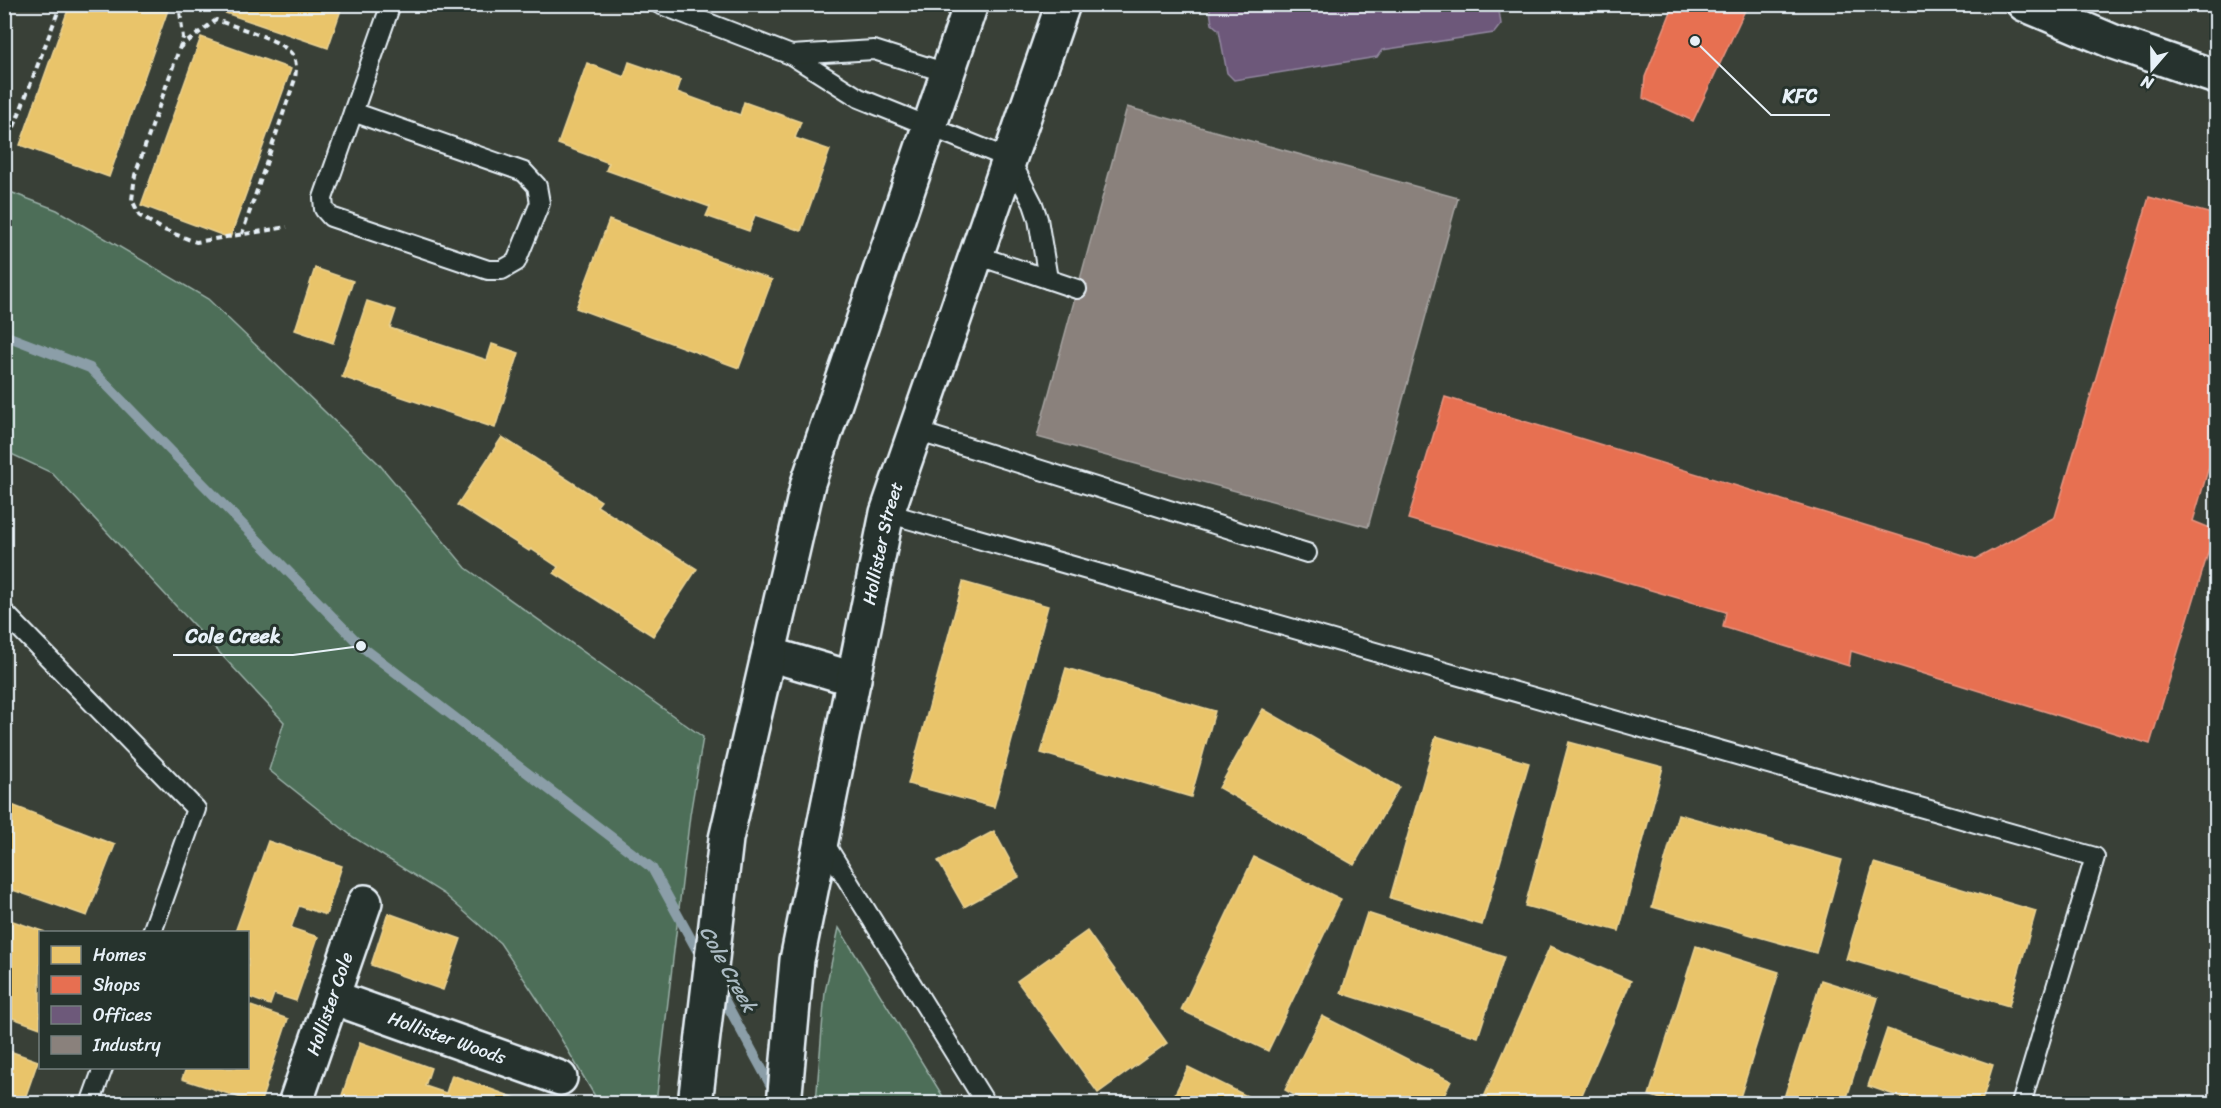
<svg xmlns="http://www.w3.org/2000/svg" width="2221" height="1108" viewBox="0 0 2221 1108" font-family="Sriracha,sans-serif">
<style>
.green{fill:#4d6e58;stroke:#9ab0a8;stroke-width:1.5}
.homes{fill:#e9c46a;stroke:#e9d295;stroke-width:1.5}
.shops{fill:#e76f51;stroke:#e79683;stroke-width:1.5}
.offices{fill:#6d597a;stroke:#9287a0;stroke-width:1.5}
.industry{fill:#8a817c;stroke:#a6a3a1;stroke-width:1.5}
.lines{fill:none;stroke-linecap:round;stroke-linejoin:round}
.stream{stroke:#8b9ea8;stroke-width:10}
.lane-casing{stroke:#e8f1f8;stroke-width:22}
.street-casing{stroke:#e8f1f8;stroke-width:38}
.secondary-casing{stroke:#e8f1f8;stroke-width:38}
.path{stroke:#e8f1f8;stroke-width:4;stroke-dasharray:6 4.5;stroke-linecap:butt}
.lane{stroke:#26332d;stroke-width:18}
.street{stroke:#26332d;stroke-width:33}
.secondary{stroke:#26332d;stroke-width:33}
.labels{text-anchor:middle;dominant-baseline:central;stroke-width:6;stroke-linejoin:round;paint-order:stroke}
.street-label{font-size:18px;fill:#e8f1f8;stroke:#26332d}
.water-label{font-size:20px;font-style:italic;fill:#aabac2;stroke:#26332d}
.leader{fill:none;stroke:#e8f1f8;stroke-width:2}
.callout-dot{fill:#e8f1f8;stroke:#26332d;stroke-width:2}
.callout-label{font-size:20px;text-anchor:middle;font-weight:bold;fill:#e8f1f8;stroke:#26332d;stroke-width:6;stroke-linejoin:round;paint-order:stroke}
</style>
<rect width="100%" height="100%" fill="#394037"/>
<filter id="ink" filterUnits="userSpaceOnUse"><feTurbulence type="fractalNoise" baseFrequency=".0167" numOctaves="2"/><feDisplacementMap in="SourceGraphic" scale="12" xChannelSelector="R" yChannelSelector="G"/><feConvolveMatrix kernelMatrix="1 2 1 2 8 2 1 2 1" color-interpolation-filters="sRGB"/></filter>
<g filter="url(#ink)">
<g class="green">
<polygon points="5,190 57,210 208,299 379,464 466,568 703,737 690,815 656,1103 599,1103 538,1000 500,943 444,894 353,837 269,770 284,722 52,473 5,451"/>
<polygon points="839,928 947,1103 816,1103 825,992"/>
</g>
<g class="homes">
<polygon points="70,4 154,4 168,10 109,177 20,145"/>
<polygon points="199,4 343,4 328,48"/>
<polygon points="201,37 291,69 230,238 141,205"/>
<polygon points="629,62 681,80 677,92 740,115 744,102 801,122 795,138 830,150 801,231 755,215 749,231 706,216 710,207 606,170 609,163 558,144 587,63 624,77"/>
<polygon points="609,220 772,280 739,368 576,308"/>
<polygon points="315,268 353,281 333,343 295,330"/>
<polygon points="367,301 396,310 390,328 487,360 492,344 519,353 495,428 342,377"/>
<polygon points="502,437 601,501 597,506 697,569 653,636 554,573 558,567 531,549 529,551 457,505"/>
<polygon points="963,582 1048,606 994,807 908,784"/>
<polygon points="1066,668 1215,711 1191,797 1041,753"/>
<polygon points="1263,709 1399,787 1354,865 1219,788"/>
<polygon points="1436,736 1529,763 1482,925 1390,898"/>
<polygon points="1569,742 1663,767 1619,931 1525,906"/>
<polygon points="4,802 115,845 87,916 4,887"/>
<polygon points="1678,814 1842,860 1816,953 1652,907"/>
<polygon points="994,831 1019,877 964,907 938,861"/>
<polygon points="268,841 342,866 326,915 299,906 291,928 318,937 296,1001 274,994 270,1005 248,997 248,932 235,932"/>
<polygon points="1254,857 1341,899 1268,1051 1181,1010"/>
<polygon points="1874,863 2036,911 2009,1006 1846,959"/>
<polygon points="388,913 461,939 443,990 371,965"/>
<polygon points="1367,913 1504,957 1478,1037 1341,993"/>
<polygon points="4,918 45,932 40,932 40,1028 4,1015"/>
<polygon points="1087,931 1167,1043 1098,1093 1017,981"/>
<polygon points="1550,946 1631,981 1578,1104 1481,1104"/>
<polygon points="1696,946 1779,972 1738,1104 1675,1104 1649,1095"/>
<polygon points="1821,980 1878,998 1845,1104 1782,1104"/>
<polygon points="248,1005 288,1019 260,1104 182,1079 186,1068 248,1068"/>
<polygon points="1322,1016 1451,1081 1440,1104 1310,1104 1285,1090"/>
<polygon points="1887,1029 1993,1065 1981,1104 1920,1104 1868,1086"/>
<polygon points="360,1042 431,1068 425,1086 446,1093 452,1075 532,1104 339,1104"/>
<polygon points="4,1049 38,1061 23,1104 4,1104"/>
<polygon points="1188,1067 1263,1104 1170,1104"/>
</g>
<g class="shops">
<polygon points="1674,4 1748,4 1693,121 1643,98 1645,77"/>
<polygon points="2149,197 2216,215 2216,443 2193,521 2215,530 2150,744 1851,651 1849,666 1723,627 1726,612 1408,519 1445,397 1976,559 2055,517"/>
</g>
<polygon class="offices" points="1209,4 1498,4 1501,24 1494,33 1382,50 1377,57 1234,80 1227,73 1219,30 1212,24"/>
<polygon class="industry" points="1127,107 1458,198 1368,527 1037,437"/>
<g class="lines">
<g class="stream">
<polyline points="4,335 90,368 361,646 652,868 703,961"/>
<polyline points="718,988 776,1095"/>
</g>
<g class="lane-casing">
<g id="lane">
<polyline points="659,4 791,55 859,98 1010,159 1033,204 1038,219 1048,279"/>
<polyline points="791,55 874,50 947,73"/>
<polyline points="353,112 524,172 537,186 540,203 516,262 502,270 488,270 331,217 324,209 323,198 391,4"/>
<polyline points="976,255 1077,289"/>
<polyline points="916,431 1307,553"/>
<polyline points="887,513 2095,857 2021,1104"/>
<polyline points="4,612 196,809 152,932"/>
<polyline points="822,839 986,1104"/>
<polyline points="90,1104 103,1068"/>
</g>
</g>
<g class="street-casing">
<g id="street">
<path id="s1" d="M332 997 560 1078"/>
<path id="s2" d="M295 1104 365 902"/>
</g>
</g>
<g class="secondary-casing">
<g id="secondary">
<polyline points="2024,4 2114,42 2216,77"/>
<polyline points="769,654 854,679"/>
<polyline points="695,1104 726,839 808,483 971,4"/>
<path id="s3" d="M784 1104 797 960 887 513 1063 4"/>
</g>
</g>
<g class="path">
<polyline points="175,4 180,11 183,38 135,175 132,200 140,216 164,230 196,242 287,227"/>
<path d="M179 48 216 20C235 27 283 39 293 56 297 62 296 71 295 79L242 234"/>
<polyline points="14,127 61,4"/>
</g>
<use href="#lane" class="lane"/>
<use href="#street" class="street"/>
<use href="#secondary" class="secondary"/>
</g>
</g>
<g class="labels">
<g class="street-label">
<text stroke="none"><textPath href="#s3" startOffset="570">Hollister Street</textPath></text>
<text stroke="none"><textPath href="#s2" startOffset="106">Hollister Cole</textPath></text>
<text stroke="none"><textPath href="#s1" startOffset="122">Hollister Woods</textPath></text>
</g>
<g class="water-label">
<text transform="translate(728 969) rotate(61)">Cole Creek</text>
</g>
</g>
<path class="leader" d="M1695 41L1771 115H1830M361 646L293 655H173"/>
<g class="callout-dot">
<circle cx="1695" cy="41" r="6"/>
<circle cx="361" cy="646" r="6"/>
</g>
<g class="callout-label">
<text x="1800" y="103">KFC</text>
<text x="233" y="643">Cole Creek</text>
</g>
<rect width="2221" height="1108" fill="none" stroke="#26332d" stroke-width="24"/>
<rect x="12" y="12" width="2197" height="1084" fill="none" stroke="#e8f1f8" stroke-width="2" filter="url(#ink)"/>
<rect x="39" y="931" width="210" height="138" fill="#26332d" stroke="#747f7e" stroke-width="1.5"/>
<rect x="51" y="946" width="30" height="18" fill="#e9c46a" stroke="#747f7e" stroke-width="1.5"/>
<text x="93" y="961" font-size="18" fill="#e8f1f8">Homes</text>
<rect x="51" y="976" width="30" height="18" fill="#e76f51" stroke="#747f7e" stroke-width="1.5"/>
<text x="93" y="991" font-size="18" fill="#e8f1f8">Shops</text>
<rect x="51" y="1006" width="30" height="18" fill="#6d597a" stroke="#747f7e" stroke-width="1.5"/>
<text x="93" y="1021" font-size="18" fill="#e8f1f8">Offices</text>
<rect x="51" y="1036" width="30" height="18" fill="#8a817c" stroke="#747f7e" stroke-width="1.5"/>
<text x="93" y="1051" font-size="18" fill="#e8f1f8">Industry</text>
<g transform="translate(2152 69) rotate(200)" stroke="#26332d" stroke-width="4.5" paint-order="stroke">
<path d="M0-4.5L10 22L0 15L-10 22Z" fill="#e8f1f8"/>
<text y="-9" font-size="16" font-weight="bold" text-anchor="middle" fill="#e8f1f8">N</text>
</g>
</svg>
